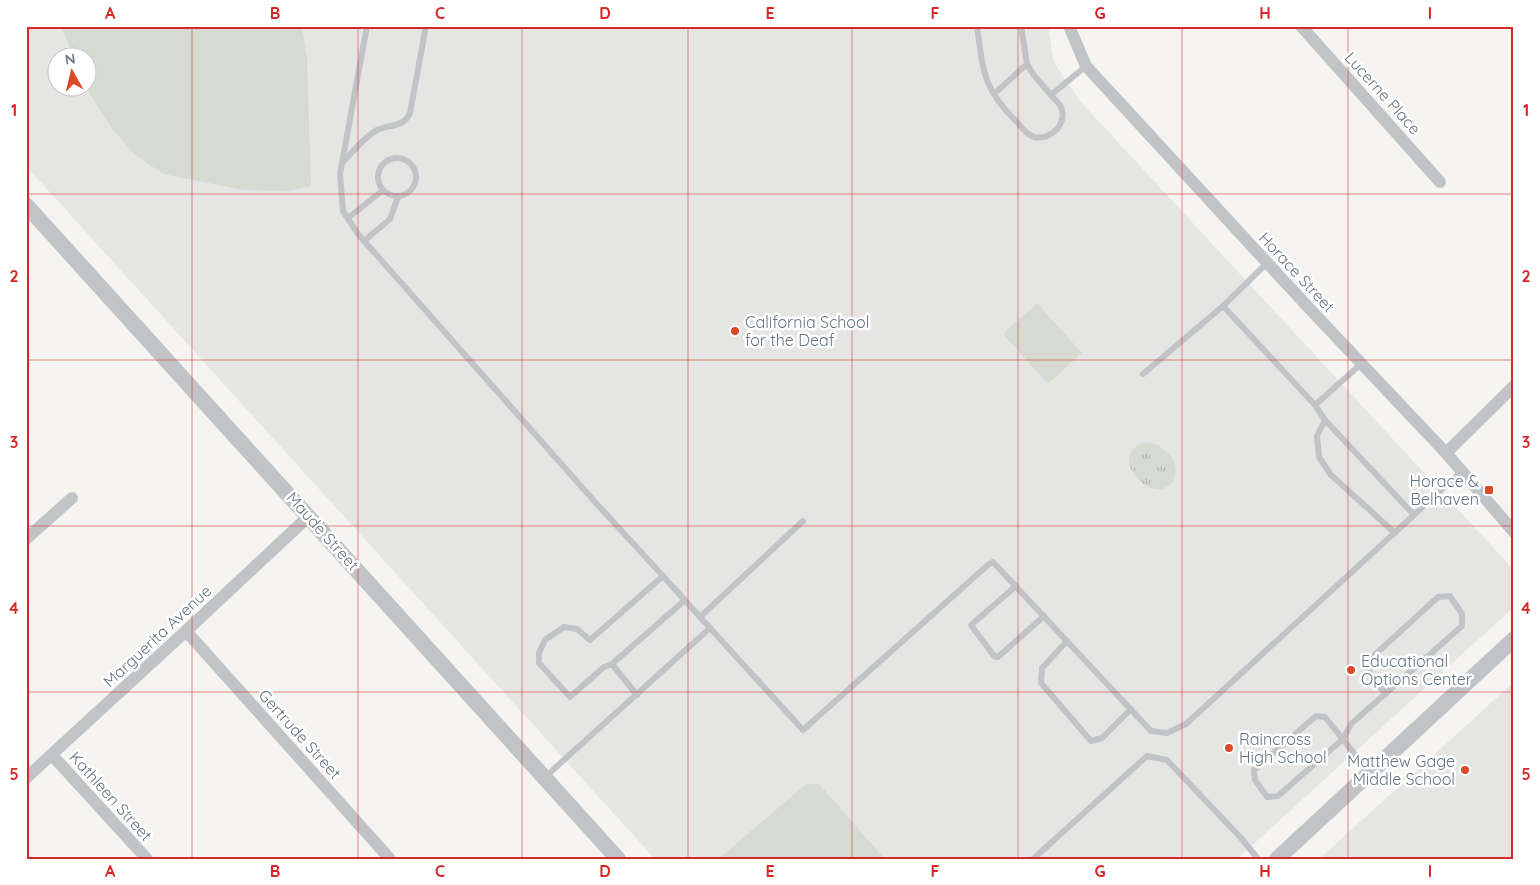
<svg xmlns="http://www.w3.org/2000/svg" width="1540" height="885" viewBox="0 0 1540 885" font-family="Quicksand,sans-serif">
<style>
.built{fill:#e5e6e4;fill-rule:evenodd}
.grass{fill:url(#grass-tufts)}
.pitch{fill:#d6dbd2}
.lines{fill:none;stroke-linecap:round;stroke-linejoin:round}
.service{stroke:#c0c4c7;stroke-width:6}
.minor{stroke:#c0c4c7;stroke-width:12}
.tertiary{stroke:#c0c4c7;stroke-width:16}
.grid{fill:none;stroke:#d62828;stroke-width:1;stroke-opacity:0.55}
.poi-dot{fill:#dc482a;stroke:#fff;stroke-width:2}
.labels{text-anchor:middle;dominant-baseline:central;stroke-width:5;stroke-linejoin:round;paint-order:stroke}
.street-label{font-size:16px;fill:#657681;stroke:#fff}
.poi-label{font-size:16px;fill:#657681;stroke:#fff;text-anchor:start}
.neatline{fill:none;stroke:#d62828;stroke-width:2}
.grid-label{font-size:16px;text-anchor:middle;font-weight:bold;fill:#d62828}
</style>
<defs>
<pattern id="grass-tufts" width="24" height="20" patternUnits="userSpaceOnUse" patternTransform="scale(1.25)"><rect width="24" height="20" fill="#d6dbd2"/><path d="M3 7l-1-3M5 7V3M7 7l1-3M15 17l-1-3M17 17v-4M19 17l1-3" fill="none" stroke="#b1b6b0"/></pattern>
</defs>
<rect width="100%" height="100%" fill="#f5f4f1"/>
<g class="built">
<path d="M26 26H1048L1054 63 1080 101 1514 570V607L1237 859H655L26 166ZM58 58H88V88H58Z"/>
<polygon points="1514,682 1514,859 1319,859"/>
</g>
<path class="grass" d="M1145 442C1161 442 1182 461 1174 478 1158 513 1102 457 1145 442Z"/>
<g class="pitch">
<polygon points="61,26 302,26 307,58 311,186 288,191 243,190 163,174 134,154 111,127 86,88 88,88 88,58 74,57"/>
<polygon points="1037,303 1082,353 1048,384 1003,334"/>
<polygon points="806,784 819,784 885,859 718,859"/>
</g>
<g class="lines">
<g class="service">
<polyline points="367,26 340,174 343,211 358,234 595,502 663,576"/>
<polyline points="765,26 770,26"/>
<path d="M977 26C983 71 983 89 1017 122 1021 127 1027 135 1034 137 1050 141 1068 124 1061 107 1059 103 1054 99 1051 95L1086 66"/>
<polyline points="1021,26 1027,64 1033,74 1051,95"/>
<polyline points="994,94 1027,64"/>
<circle cx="397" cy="177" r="19"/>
<path d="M343 162C353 152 364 137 377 130 390 124 403 128 410 113L426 26"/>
<polyline points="348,218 382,191"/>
<polyline points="364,241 390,219 398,197"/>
<polyline points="1223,306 1315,405 1325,420 1414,515"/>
<polyline points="1143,374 1223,306 1267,263"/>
<polyline points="1315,405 1361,364"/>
<polyline points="1325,420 1317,436 1319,457 1331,475 1395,533"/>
<polyline points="1016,586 971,625 994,656 998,657 1044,616"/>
<polyline points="700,617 803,521"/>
<polyline points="710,628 803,730 989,564 993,562 1151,731 1167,733 1186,724 1462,471"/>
<polyline points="1067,641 1042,668 1041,683 1091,741 1102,738 1131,709"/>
<polyline points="612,664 685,600"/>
<polyline points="1369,772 1325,717 1316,716 1254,770 1255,780 1267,797 1278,796 1343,739 1351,724 1462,626 1462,614 1450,596 1438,597 1367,662 1370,675 1386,694"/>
<polyline points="545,777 710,628 663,576 590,640 577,629 564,627 545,640 539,653 539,663 570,697 604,667 612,664 637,695"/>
<polyline points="1033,859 1147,756 1167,760 1241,838 1258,859"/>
</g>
<g class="minor">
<polyline points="1069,26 1086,66 1307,306 1446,453 1514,532"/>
<polyline points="1301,26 1440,182"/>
<polyline points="1446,453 1514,386"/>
<polyline points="26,539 72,498"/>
<polyline points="186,631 390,859"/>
<polyline points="52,755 147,859"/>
<polyline points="26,778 186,631 309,516"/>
</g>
<g class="tertiary">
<polyline points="26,205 618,859"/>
<polyline points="1277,859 1514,639"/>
</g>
</g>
<path class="grid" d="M192 26V859M358 26V859M522 26V859M688 26V859M852 26V859M1018 26V859M1182 26V859M1348 26V859M26 194H1514M26 360H1514M26 526H1514M26 692H1514"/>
<g class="poi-dot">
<circle cx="735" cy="331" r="5"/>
<rect x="1484" y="485" width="10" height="10" rx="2.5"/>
<circle cx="1351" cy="670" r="5"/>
<circle cx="1229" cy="748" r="5"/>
<circle cx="1465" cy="770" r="5"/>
</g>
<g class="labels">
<g class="street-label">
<text transform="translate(1383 93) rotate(48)">Lucerne Place</text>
<text transform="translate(1297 272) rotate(47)">Horace Street</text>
<text transform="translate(323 531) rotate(48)">Maude Street</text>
<text transform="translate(157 636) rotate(-43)">Marguerita Avenue</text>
<text transform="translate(300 734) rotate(48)">Gertrude Street</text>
<text transform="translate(111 796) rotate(48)">Kathleen Street</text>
</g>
<g class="poi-label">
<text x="745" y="322">California School<tspan x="745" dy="18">for the Deaf</tspan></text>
<text x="1479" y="481" text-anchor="end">Horace &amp;<tspan x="1479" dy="18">Belhaven</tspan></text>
<text x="1361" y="661">Educational<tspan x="1361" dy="18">Options Center</tspan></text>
<text x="1239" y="739">Raincross<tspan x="1239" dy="18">High School</tspan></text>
<text x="1455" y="761" text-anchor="end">Matthew Gage<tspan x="1455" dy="18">Middle School</tspan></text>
</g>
</g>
<rect width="1540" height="885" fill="none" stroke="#ffffff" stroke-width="55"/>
<g transform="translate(72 72) rotate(352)"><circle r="24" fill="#ffffff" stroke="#c1c8cd"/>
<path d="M0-4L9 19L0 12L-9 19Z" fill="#dc482a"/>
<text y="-8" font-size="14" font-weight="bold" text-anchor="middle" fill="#657681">N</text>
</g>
<rect x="28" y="28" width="1484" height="830" class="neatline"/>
<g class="grid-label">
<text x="110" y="19">A</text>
<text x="275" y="19">B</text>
<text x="440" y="19">C</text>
<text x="605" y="19">D</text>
<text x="770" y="19">E</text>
<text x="935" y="19">F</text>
<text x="1100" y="19">G</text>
<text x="1265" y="19">H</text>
<text x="1430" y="19">I</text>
<text x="14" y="116">1</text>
<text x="1526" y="116">1</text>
<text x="14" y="282">2</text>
<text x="1526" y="282">2</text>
<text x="14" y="448">3</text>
<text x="1526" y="448">3</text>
<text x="14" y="614">4</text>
<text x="1526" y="614">4</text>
<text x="14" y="780">5</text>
<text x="1526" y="780">5</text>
<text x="110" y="877">A</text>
<text x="275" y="877">B</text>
<text x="440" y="877">C</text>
<text x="605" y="877">D</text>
<text x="770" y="877">E</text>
<text x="935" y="877">F</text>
<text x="1100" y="877">G</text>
<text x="1265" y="877">H</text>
<text x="1430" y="877">I</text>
</g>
</svg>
